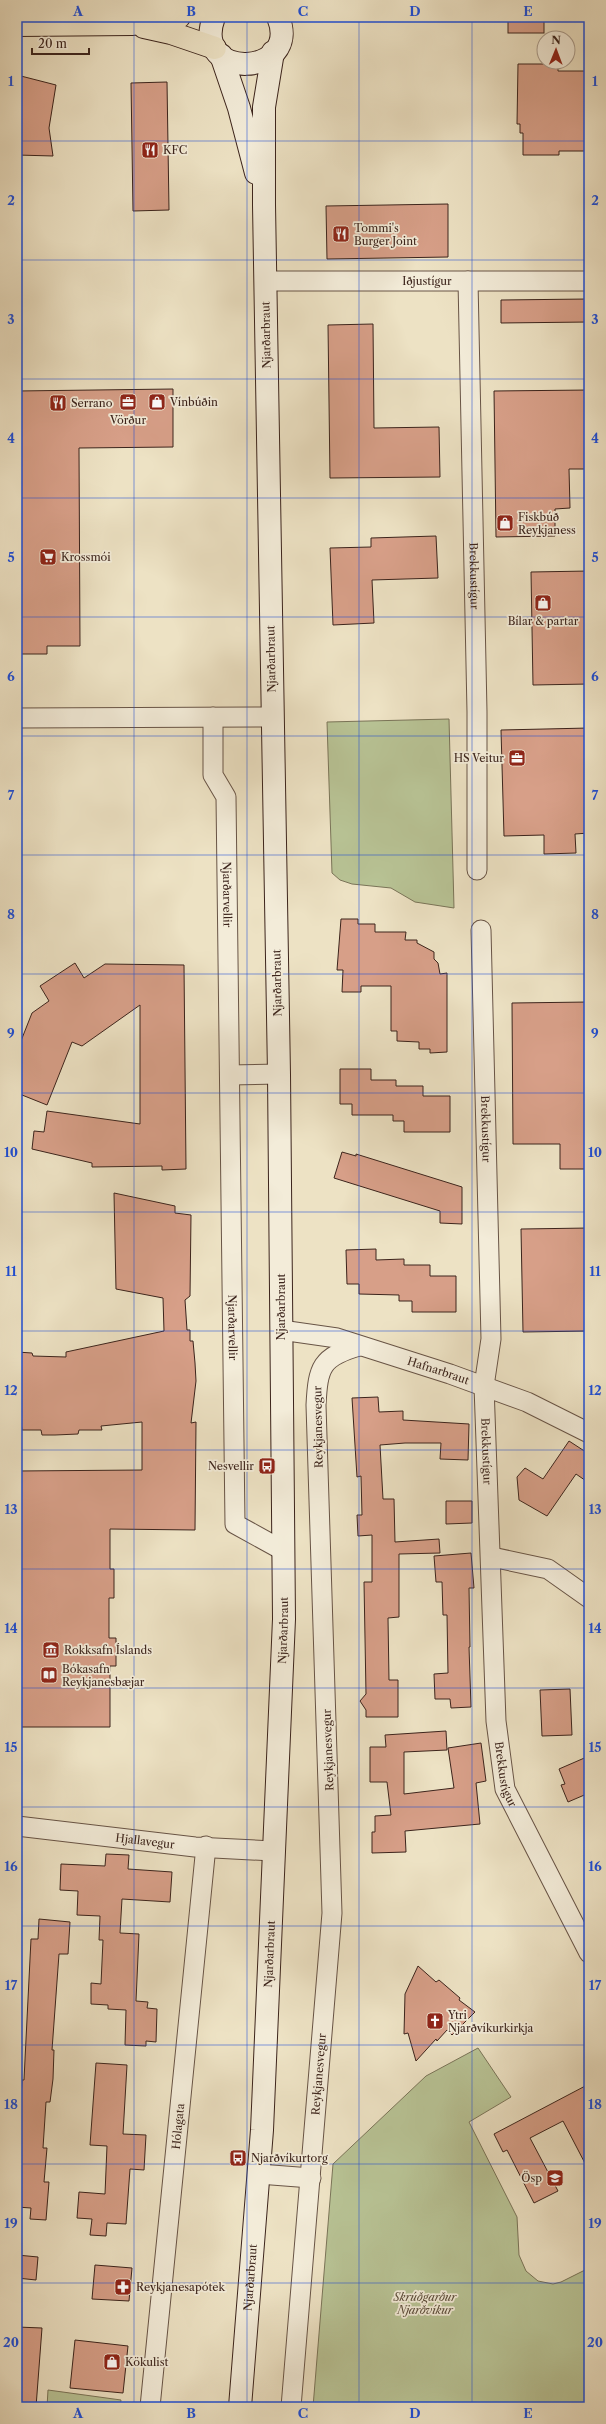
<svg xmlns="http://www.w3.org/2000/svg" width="606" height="2424" viewBox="0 0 606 2424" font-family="'Libre Caslon Text',serif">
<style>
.green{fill:#b8c395;stroke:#7a7458}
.building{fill:#d79f88;stroke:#3c241c}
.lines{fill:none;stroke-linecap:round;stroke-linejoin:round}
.minor-casing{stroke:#685446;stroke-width:21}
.secondary-casing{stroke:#3c241c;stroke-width:24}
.primary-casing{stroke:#3c241c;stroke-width:24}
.minor{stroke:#f3ecd9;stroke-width:19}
.secondary{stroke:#f3ecd9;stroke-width:22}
.primary{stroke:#ede2c4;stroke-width:22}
.grid{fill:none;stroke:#1d4ed8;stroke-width:1;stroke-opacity:0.55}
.labels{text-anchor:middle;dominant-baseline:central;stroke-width:3.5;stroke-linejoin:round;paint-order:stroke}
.poi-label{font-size:11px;fill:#3c241c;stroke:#f3ecd9;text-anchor:start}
.street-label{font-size:11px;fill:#3c241c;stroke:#f3ecd9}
.park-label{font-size:11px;font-style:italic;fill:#5b4c3a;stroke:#f3ecd9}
.neatline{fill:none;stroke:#1d4ed8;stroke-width:1.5}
.grid-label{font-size:13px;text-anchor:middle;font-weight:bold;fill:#1d4ed8}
</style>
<rect width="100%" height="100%" fill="#ede2c4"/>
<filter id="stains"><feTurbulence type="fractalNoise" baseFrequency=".005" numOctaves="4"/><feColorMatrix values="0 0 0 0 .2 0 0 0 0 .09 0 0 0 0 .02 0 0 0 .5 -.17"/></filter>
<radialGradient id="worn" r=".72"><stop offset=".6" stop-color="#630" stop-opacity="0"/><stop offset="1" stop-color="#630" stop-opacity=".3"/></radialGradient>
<g class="green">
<polygon points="449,719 454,908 415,902 391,888 352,884 340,880 332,873 327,722"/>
<polygon points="478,2048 511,2097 469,2122 517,2217 519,2255 526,2271 538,2281 553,2284 561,2282 589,2268 589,2407 313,2407 333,2164 426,2076"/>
<polygon points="48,2390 121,2400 120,2407 47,2407"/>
</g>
<g class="building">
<rect x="508" y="17" width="36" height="16"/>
<polygon points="518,64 558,64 558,71 588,71 589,151 559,151 559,155 523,155 523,133 520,133 520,124 517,124"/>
<polygon points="17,75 56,85 49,128 53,156 17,155"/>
<polygon points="167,82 169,210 133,211 131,83"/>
<polygon points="448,204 448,257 327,259 326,206"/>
<polygon points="588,299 589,322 501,323 501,300"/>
<polygon points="373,324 374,428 439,427 440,477 330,478 328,325"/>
<polygon points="173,389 173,447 79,448 80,646 47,646 47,654 17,654 17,391"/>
<polygon points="589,390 589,469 569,469 570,508 555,509 555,536 496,537 494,391"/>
<polygon points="436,536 438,578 372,580 374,623 333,625 330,548 371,547 371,538"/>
<polygon points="589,571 589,684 533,685 531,572"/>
<polygon points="589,728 589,833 575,834 576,853 544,854 544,835 504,836 501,730"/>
<polygon points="341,919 358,919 358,924 375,924 375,932 406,932 405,940 417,940 417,943 434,952 434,959 438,963 440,974 447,973 447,1052 430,1053 430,1049 419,1049 419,1042 397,1041 397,1031 391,1031 391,986 361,986 361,992 342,992 343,970 337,970"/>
<polygon points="75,963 84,978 105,964 184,965 186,1169 162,1170 162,1166 92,1167 92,1163 32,1149 34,1131 44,1132 47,1111 140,1124 140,1005 82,1046 72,1042 47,1105 17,1093 17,1051 32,1013 49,1001 40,986"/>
<polygon points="589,1002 589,1169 560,1169 560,1144 513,1144 512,1003"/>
<polygon points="340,1069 371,1069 371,1080 396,1080 396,1086 423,1086 423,1096 450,1096 450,1132 404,1132 404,1121 393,1121 393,1115 352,1115 352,1104 340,1104"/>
<polygon points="342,1152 356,1156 356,1154 462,1187 462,1224 440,1223 440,1211 334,1178"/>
<polygon points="114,1193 175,1206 175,1213 191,1215 190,1296 185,1300 187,1330 190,1330 190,1341 193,1341 195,1363 196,1381 191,1423 196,1422 195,1530 110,1529 110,1569 114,1569 114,1598 109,1598 109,1638 116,1638 116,1666 110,1666 110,1727 17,1727 17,1471 142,1470 142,1422 101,1426 102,1430 79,1430 78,1434 55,1435 42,1435 41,1430 22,1430 21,1422 17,1422 17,1352 32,1353 33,1356 66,1357 66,1352 164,1331 163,1298 116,1289"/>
<polygon points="589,1228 589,1331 523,1332 521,1229"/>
<polygon points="376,1249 376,1260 404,1259 404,1265 430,1265 430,1276 456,1276 456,1312 412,1312 412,1301 399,1301 399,1295 359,1294 359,1284 347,1284 346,1250"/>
<polygon points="378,1397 379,1412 403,1411 403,1420 469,1424 468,1460 440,1459 441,1443 405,1443 380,1445 383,1499 394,1499 395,1542 439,1539 440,1553 399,1554 399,1617 388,1618 389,1680 398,1680 398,1717 366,1717 366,1710 360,1701 366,1694 364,1582 372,1582 372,1535 358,1536 357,1515 362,1515 361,1476 357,1477 352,1398"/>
<polygon points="569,1441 589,1454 589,1483 576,1474 547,1516 519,1500 517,1477 525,1468 543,1479"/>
<polygon points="446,1501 472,1501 472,1523 446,1524"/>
<polygon points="471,1553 474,1588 469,1588 470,1647 469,1647 471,1707 451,1708 450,1699 435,1699 434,1674 448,1673 447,1615 443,1615 442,1582 436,1582 434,1556"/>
<polygon points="570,1689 572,1735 542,1736 540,1690"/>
<polygon points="446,1731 447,1750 404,1752 404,1794 454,1788 448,1748 481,1743 486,1781 476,1783 480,1824 405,1831 406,1852 372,1853 372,1832 375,1832 375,1816 391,1815 387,1782 370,1782 370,1747 386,1747 385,1735"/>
<polygon points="589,1756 589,1793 568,1802 561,1785 565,1784 559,1769"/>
<polygon points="106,1854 129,1855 128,1869 172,1872 170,1902 122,1899 120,1933 139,1934 136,2001 148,2002 147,2008 157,2009 156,2042 146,2041 146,2046 125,2045 126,2010 108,2009 108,2005 91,2004 91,1983 101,1984 103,1940 99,1940 100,1916 77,1915 78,1891 60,1890 61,1864 105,1866"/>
<polygon points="39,1919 70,1922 68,1954 59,1954 52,2050 54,2050 53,2079 50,2102 46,2102 43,2148 47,2148 44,2182 49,2182 46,2220 30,2219 31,2208 17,2207 17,2134 19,2134 22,2080 24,2080 31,1939 38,1939"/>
<polygon points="418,1966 436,1982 439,1980 460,1998 459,2000 475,2012 452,2035 447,2030 437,2041 436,2039 416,2061 408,2033 404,2034 405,1994"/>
<polygon points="96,2063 127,2065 123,2134 146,2135 144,2170 130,2169 126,2224 107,2223 106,2236 90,2235 92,2219 77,2218 79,2192 105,2194 107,2146 90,2145"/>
<polygon points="589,2084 589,2171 563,2121 530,2138 558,2191 534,2203 507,2150 503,2152 494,2134"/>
<polygon points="17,2255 38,2257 36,2280 17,2278"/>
<polygon points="95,2265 132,2268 129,2301 92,2299"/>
<polygon points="17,2327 42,2328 36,2407 17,2407"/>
<polygon points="75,2340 128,2346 123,2393 70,2388"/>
</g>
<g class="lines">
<g class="minor-casing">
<g id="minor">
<path id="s1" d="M266 281H589"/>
<path id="s2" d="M468 281 477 712V870"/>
<path id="s3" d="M213 717V775L226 797 235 1524 284 1551"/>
<polyline points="17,718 272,717"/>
<path id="s4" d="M481 930 491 1339 484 1386 496 1721 505 1789 589 1953"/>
<polyline points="230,1075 279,1074"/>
<path id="s5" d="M281 1330 337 1338 450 1374 527 1402 589 1433"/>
<polyline points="492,1557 548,1569 589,1598"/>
<path id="s6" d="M17 1826 195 1847 273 1851"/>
<polyline points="259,2174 311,2178"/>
<path id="s7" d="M150 2407 206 1846"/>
<path id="s8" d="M291 2407 332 1913 316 1405C318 1367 321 1357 359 1346"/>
</g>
</g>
<g class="secondary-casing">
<g id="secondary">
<path d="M214 17C190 82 303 77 278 17"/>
<polyline points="221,55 239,108 256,173"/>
<path id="s9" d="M240 2407 262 2130 284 1619 279 1074 264 205V107L273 52"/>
</g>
</g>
<g class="primary-casing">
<g id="primary">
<polyline points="17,25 133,24 179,17"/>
<polyline points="144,27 171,33 215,48"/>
</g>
</g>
<use href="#minor" class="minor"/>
<use href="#secondary" class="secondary"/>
<use href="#primary" class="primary"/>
</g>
<path class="grid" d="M134 17V2407M247 17V2407M359 17V2407M472 17V2407M17 141H589M17 260H589M17 379H589M17 498H589M17 617H589M17 736H589M17 855H589M17 974H589M17 1093H589M17 1212H589M17 1331H589M17 1450H589M17 1569H589M17 1688H589M17 1807H589M17 1926H589M17 2045H589M17 2164H589M17 2283H589"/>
<defs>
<g id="restaurant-square" transform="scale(0.9)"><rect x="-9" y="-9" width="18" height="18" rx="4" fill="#8f2418" stroke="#f3ecd9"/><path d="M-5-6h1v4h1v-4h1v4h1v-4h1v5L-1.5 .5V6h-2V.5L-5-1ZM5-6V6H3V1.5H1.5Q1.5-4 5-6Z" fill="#fff"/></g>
<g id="office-square" transform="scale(0.9)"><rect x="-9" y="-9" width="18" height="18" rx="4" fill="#8f2418" stroke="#f3ecd9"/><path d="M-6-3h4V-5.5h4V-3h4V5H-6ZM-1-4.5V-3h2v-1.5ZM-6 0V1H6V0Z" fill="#fff"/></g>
<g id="shop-square" transform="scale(0.9)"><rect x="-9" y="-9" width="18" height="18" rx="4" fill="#8f2418" stroke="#f3ecd9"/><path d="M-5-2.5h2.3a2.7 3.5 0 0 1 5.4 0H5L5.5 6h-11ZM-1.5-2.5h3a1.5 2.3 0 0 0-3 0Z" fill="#fff"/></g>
<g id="supermarket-square" transform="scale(0.9)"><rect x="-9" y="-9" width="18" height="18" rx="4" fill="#8f2418" stroke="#f3ecd9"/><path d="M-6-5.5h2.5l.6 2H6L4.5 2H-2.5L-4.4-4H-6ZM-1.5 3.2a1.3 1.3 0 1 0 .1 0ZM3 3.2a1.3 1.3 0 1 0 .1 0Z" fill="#fff"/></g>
<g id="bus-square" transform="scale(0.9)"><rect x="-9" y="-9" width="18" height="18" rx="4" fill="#8f2418" stroke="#f3ecd9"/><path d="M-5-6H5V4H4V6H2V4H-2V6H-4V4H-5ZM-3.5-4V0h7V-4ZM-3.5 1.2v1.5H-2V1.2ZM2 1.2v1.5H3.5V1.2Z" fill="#fff"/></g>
<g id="museum-square" transform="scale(0.9)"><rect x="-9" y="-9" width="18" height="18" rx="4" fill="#8f2418" stroke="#f3ecd9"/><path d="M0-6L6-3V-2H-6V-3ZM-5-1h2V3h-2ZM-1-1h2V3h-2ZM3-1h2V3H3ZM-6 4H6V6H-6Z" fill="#fff"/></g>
<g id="library-square" transform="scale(0.9)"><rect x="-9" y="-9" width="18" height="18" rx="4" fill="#8f2418" stroke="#f3ecd9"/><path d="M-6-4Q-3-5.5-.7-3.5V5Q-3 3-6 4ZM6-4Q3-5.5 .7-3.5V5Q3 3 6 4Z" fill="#fff"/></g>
<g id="church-square" transform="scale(0.9)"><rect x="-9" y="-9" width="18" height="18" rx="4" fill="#8f2418" stroke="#f3ecd9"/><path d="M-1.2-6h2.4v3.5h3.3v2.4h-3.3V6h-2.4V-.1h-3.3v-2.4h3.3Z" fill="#fff"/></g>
<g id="school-square" transform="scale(0.9)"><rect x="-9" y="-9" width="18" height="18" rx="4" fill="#8f2418" stroke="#f3ecd9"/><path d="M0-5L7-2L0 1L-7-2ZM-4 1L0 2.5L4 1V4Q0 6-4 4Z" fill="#fff"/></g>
<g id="pharmacy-square" transform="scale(0.9)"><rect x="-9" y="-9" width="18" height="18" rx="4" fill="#8f2418" stroke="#f3ecd9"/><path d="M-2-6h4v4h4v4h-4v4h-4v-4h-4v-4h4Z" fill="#fff"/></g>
</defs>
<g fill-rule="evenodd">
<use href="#restaurant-square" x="150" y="150"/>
<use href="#restaurant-square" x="341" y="234"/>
<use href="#office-square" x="128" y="402"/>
<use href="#shop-square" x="157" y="402"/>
<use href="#restaurant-square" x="58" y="403"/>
<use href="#shop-square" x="505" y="523"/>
<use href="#supermarket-square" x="48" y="557"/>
<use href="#shop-square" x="543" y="603"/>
<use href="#office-square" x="517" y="758"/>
<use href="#bus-square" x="267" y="1466"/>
<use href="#museum-square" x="51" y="1650"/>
<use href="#library-square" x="49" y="1675"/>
<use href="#church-square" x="435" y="2021"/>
<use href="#bus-square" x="238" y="2158"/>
<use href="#school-square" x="555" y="2178"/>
<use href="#pharmacy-square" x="123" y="2287"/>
<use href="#shop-square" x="112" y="2362"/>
</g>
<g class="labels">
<g class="poi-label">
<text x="163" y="150">KFC</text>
<text x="354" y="228">Tommi's<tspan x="354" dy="13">Burger Joint</tspan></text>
<text x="170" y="402">Vínbúðin</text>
<text x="71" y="403">Serrano</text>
<text x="128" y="420" text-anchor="middle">Vörður</text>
<text x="518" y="517">Fiskbúð<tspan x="518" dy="13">Reykjaness</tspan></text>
<text x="61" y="557">Krossmói</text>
<text x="543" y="621" text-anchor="middle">Bílar &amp; partar</text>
<text x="504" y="758" text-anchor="end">HS Veitur</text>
<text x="254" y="1466" text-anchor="end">Nesvellir</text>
<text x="64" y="1650">Rokksafn Íslands</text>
<text x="62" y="1669">Bókasafn<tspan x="62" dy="13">Reykjanesbæjar</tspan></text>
<text x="448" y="2015">Ytri<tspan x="448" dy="13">Njarðvíkurkirkja</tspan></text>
<text x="251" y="2158">Njarðvíkurtorg</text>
<text x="542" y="2178" text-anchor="end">Ösp</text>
<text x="136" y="2287">Reykjanesapótek</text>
<text x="125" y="2362">Kökulist</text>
</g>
<g class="street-label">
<text stroke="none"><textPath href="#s1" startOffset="161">Iðjustígur</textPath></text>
<text transform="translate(266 335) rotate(-91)">Njarðarbraut</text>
<text stroke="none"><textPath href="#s2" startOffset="295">Brekkustígur</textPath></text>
<text transform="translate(271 659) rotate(-91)">Njarðarbraut</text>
<text stroke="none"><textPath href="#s3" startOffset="181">Njarðarvellir</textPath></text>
<text transform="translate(277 983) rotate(-91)">Njarðarbraut</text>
<text stroke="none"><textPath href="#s4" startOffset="199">Brekkustígur</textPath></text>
<text transform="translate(281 1307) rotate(-90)">Njarðarbraut</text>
<text stroke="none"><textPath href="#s3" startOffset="614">Njarðarvellir</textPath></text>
<text stroke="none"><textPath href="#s5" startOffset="163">Hafnarbraut</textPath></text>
<text transform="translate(318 1427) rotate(-91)">Reykjanesvegur</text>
<text stroke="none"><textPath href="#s4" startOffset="522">Brekkustígur</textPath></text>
<text stroke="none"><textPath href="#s9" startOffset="778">Njarðarbraut</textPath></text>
<text transform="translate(328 1750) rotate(-92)">Reykjanesvegur</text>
<text stroke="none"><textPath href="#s4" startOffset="846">Brekkustígur</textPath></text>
<text stroke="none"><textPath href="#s6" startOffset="129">Hjallavegur</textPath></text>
<text stroke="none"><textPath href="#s9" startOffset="454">Njarðarbraut</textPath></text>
<text stroke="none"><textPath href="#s8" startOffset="334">Reykjanesvegur</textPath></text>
<text stroke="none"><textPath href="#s7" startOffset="282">Hólagata</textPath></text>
<text stroke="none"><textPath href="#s9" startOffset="130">Njarðarbraut</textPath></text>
</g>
<g class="park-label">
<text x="425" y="2297">Skrúðgarður<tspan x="425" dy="13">Njarðvíkur</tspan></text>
</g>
</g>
<rect width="606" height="2424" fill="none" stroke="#ede2c4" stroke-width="44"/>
<g transform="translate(556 50) rotate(1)"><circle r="19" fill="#f3ecd9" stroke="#aa9c8d"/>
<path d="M0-3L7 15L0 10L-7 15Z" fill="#8f2418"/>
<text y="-6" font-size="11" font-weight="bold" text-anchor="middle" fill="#3c241c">N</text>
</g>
<path d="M32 48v6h57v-6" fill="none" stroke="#3c241c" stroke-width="2"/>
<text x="38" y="48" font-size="12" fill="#3c241c" stroke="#f3ecd9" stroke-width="3" paint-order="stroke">20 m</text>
<rect x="22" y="22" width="562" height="2380" class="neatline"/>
<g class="grid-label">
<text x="78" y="16">A</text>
<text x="191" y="16">B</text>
<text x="303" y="16">C</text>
<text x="415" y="16">D</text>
<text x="528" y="16">E</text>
<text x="11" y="86">1</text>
<text x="595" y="86">1</text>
<text x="11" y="205">2</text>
<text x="595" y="205">2</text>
<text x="11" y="324">3</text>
<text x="595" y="324">3</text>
<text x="11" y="443">4</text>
<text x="595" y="443">4</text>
<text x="11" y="562">5</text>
<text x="595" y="562">5</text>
<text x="11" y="681">6</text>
<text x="595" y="681">6</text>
<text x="11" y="800">7</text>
<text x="595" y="800">7</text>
<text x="11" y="919">8</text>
<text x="595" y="919">8</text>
<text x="11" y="1038">9</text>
<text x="595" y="1038">9</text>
<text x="11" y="1157">10</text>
<text x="595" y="1157">10</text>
<text x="11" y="1276">11</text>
<text x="595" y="1276">11</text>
<text x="11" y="1395">12</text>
<text x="595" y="1395">12</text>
<text x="11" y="1514">13</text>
<text x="595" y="1514">13</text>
<text x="11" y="1633">14</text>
<text x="595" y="1633">14</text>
<text x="11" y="1752">15</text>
<text x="595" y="1752">15</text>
<text x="11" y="1871">16</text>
<text x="595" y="1871">16</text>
<text x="11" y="1990">17</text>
<text x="595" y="1990">17</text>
<text x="11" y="2109">18</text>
<text x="595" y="2109">18</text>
<text x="11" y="2228">19</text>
<text x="595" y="2228">19</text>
<text x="11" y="2347">20</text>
<text x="595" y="2347">20</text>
<text x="78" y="2418">A</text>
<text x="191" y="2418">B</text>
<text x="303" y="2418">C</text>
<text x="415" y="2418">D</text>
<text x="528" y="2418">E</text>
</g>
<rect width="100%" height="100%" filter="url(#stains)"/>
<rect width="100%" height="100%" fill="url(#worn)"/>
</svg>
